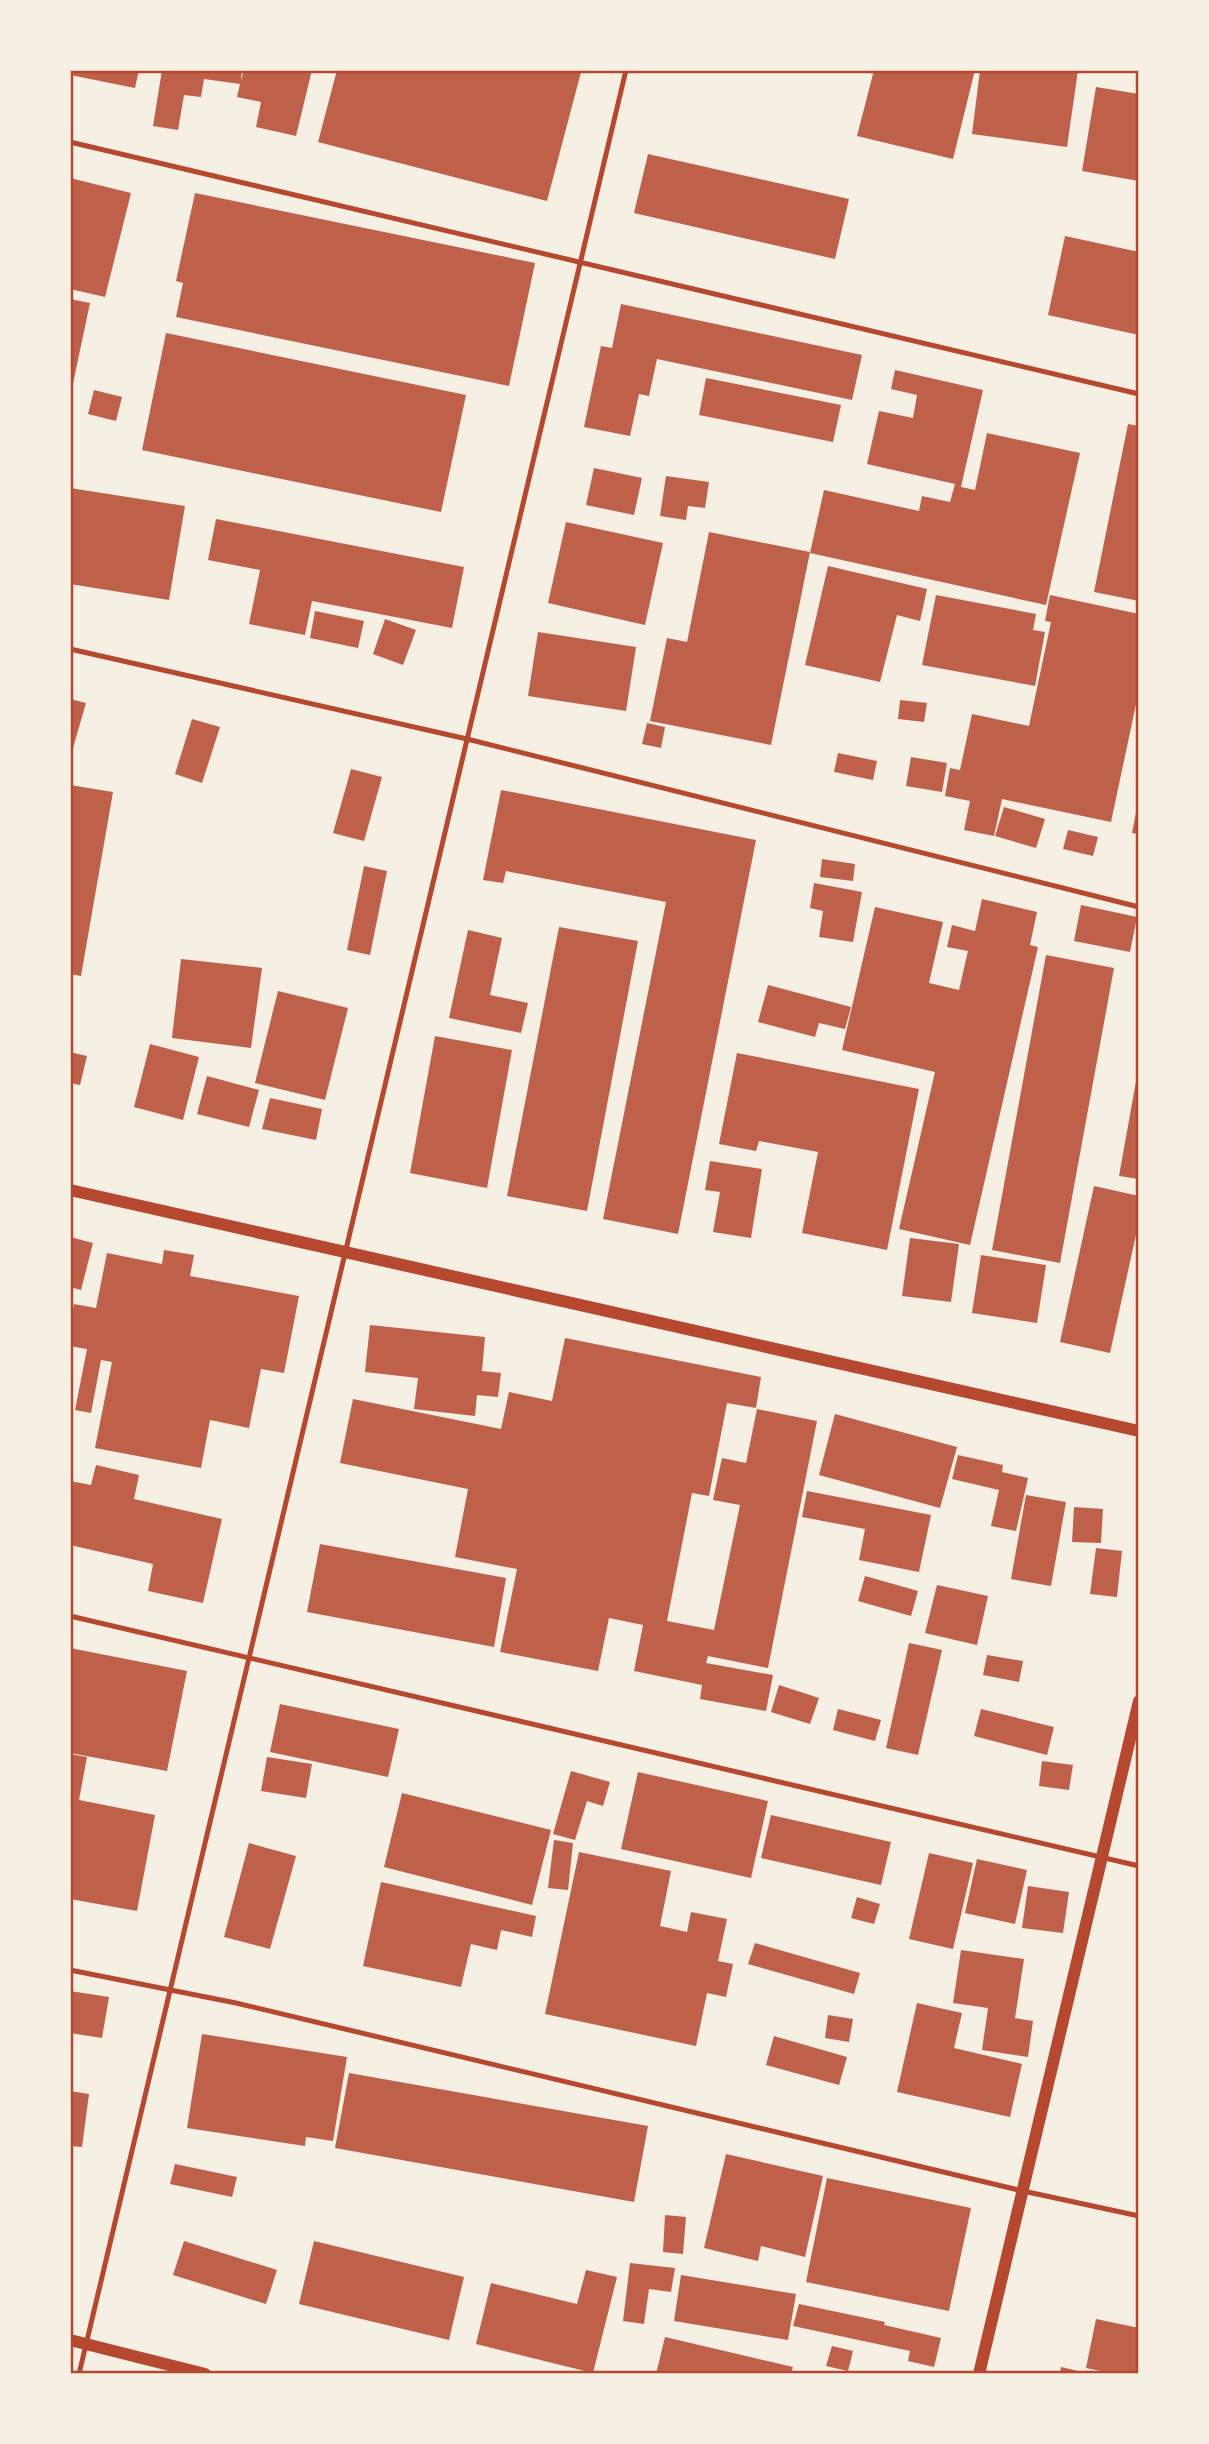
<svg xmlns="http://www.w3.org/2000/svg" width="1209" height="2444" viewBox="0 0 1209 2444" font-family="'Space Grotesk',sans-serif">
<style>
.building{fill:#bf614a}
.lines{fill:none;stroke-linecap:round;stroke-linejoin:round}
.service{stroke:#b5482f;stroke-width:5}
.tertiary{stroke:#b5482f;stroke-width:12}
.neatline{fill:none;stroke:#b5482f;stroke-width:2.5}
</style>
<rect width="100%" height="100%" fill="#f6efe4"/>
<g class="building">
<polygon points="70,70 139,70 135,88 70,75"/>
<polygon points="162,70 242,70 241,81 244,70 312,70 296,136 256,127 261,102 237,97 240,84 204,79 201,97 184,95 178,130 153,126"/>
<polygon points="337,70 571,70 581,72 547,201 318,142"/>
<polygon points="874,70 975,70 953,159 857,136"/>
<polygon points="980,70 1078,70 1067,147 972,134"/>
<polygon points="1096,87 1139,94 1139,181 1082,171"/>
<polygon points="648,154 849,199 835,259 634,213"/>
<polygon points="70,178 131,193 105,297 70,289"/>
<polygon points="195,193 535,263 509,386 176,317 183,283 176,281"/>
<polygon points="1065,236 1139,252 1139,335 1048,315"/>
<polygon points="70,299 90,303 71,393 70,393"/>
<polygon points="621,304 862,355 852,400 657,359 649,396 639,394 630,436 584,427 601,346 612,348"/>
<polygon points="166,333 466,395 441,512 142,450"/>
<polygon points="895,370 983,390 961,487 975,490 987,433 1080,453 1046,605 810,553 824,490 919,511 922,496 950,502 955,484 867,464 879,411 913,418 917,395 891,389"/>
<polygon points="706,378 841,405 833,442 699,415"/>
<polygon points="94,390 122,397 116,421 88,414"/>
<polygon points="1128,424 1139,426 1139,601 1094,592"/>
<polygon points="594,468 642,478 634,515 586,505"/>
<polygon points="666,476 709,482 705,508 688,506 686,520 660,516"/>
<polygon points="70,488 185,506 169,600 70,584"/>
<polygon points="216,519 464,567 452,628 312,601 305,635 249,624 260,570 208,560"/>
<polygon points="566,522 663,543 645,625 548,603"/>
<polygon points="709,532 810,552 771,745 650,721 667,638 687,642"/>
<polygon points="828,566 927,589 920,621 897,615 880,682 805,665"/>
<polygon points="936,595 1036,614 1033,630 1045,632 1035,686 922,665"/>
<polygon points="1050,595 1139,614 1139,690 1111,822 1002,799 994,836 964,830 970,801 945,796 950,768 960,770 972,714 1029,726 1051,622 1045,621"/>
<polygon points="315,611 364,621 358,648 310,638"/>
<polygon points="385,619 416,630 403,665 373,654"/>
<polygon points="538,632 636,647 626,711 528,696"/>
<polygon points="70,699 86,703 73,748 70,747"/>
<polygon points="900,700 927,703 924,722 898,719"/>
<polygon points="192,719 220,727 202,783 175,774"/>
<polygon points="647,723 665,727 661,748 642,744"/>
<polygon points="838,753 877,761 873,780 834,772"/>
<polygon points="911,757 947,763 942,792 906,786"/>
<polygon points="351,769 382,777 364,841 333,833"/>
<polygon points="70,785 113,792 81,976 70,974"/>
<polygon points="501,790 756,840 678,1234 603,1219 666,902 506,871 503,883 483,880"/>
<polygon points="1138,802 1139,802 1139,834 1132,833"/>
<polygon points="1004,807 1045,819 1036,848 995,836"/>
<polygon points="1068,830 1098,837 1093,856 1063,849"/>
<polygon points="822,859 855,864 853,881 820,877"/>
<polygon points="364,866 387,871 370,955 347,950"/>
<polygon points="814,883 862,892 853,942 819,937 823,911 810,908"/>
<polygon points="982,899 1037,912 1030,945 1038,947 970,1245 899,1229 935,1072 842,1050 875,907 943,922 929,983 959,990 968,951 947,947 952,925 975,931"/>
<polygon points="1081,905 1137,917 1130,952 1074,941"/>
<polygon points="559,927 638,941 587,1211 507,1196"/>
<polygon points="468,930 502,938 490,995 528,1003 521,1033 449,1018"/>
<polygon points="1046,955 1114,968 1060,1263 992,1250"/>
<polygon points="181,959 262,968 251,1048 172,1038"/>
<polygon points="768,985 851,1007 845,1029 819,1023 815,1037 758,1022"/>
<polygon points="278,991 348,1008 325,1100 255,1083"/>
<polygon points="435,1036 512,1050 487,1188 410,1173"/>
<polygon points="150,1044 199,1057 183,1120 134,1107"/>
<polygon points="70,1052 87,1056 80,1085 70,1083"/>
<polygon points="737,1053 919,1089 887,1250 802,1233 818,1152 759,1141 756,1151 719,1144"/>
<polygon points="1138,1070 1139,1070 1139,1179 1119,1176"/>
<polygon points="207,1076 259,1090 249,1127 197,1114"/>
<polygon points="270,1098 322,1109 316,1140 262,1129"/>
<polygon points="710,1161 762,1169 751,1238 713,1232 720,1192 705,1190"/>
<polygon points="1094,1186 1139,1196 1139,1221 1110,1353 1060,1342"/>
<polygon points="70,1237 93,1243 81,1290 70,1287"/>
<polygon points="910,1238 959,1244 951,1302 902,1296"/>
<polygon points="164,1250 194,1255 190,1276 299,1296 284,1373 261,1369 249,1428 210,1420 201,1468 95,1448 112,1362 101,1360 91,1413 75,1410 87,1349 70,1346 70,1323 74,1304 96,1308 107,1253 162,1264"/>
<polygon points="981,1255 1046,1265 1037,1323 972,1313"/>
<polygon points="370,1325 485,1337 482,1371 501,1373 498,1397 477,1395 475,1416 414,1409 418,1378 365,1372"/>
<polygon points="565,1338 761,1377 756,1408 727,1403 709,1496 692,1493 667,1621 714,1630 740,1505 713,1500 722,1458 746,1463 757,1409 817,1421 768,1668 708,1656 706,1663 773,1675 766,1711 700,1699 702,1685 634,1671 643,1625 609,1618 598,1671 500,1652 517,1569 455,1557 468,1489 340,1463 353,1399 501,1429 509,1392 552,1401"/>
<polygon points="835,1414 957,1447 940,1508 819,1475"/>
<polygon points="958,1455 1003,1465 1002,1472 1028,1478 1016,1531 991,1526 999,1490 952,1479"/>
<polygon points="96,1465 139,1475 134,1499 222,1519 203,1603 148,1591 153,1564 70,1545 70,1481 91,1485"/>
<polygon points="807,1491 931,1515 919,1572 859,1560 865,1529 802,1517"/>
<polygon points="1026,1495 1066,1502 1051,1586 1011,1579"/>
<polygon points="1074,1507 1103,1509 1101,1543 1072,1542"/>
<polygon points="320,1544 506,1578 494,1647 307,1612"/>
<polygon points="1096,1548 1122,1551 1117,1597 1090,1594"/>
<polygon points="865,1576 918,1591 911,1616 858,1601"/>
<polygon points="937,1585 988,1596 977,1645 925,1633"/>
<polygon points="909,1643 942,1650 918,1755 886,1748"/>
<polygon points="70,1648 187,1671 167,1771 70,1753"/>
<polygon points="987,1655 1023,1661 1019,1682 983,1675"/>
<polygon points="779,1685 819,1698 810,1724 771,1712"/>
<polygon points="280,1704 399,1729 388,1777 270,1752"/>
<polygon points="838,1709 881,1720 875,1741 833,1730"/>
<polygon points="981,1709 1054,1727 1047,1755 974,1736"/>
<polygon points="70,1754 87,1757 79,1800 155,1815 137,1911 70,1899"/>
<polygon points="267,1757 312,1764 306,1798 261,1791"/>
<polygon points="1042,1761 1073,1765 1069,1790 1039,1786"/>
<polygon points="571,1771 610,1782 603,1806 587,1801 575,1840 553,1834"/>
<polygon points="638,1772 768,1801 751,1878 621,1849"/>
<polygon points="402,1793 551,1830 532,1905 384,1867"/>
<polygon points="771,1815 891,1842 881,1885 761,1858"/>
<polygon points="554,1840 573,1843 568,1890 548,1888"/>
<polygon points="249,1843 296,1856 270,1949 224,1937"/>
<polygon points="579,1852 671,1871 660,1926 687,1932 691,1912 727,1919 718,1961 733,1964 726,1997 707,1993 696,2046 545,2014"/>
<polygon points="929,1853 973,1863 953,1949 909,1939"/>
<polygon points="977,1859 1027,1870 1015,1924 965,1913"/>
<polygon points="381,1882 536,1916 532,1937 501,1930 497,1950 471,1944 461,1987 363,1966"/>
<polygon points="1028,1886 1069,1892 1063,1933 1022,1928"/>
<polygon points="857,1897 880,1904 874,1924 851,1918"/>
<polygon points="755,1943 860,1973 854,1994 748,1964"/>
<polygon points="961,1950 1024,1959 1015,2018 1033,2021 1028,2057 982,2050 988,2008 953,2003"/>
<polygon points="70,1991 109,1997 102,2038 70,2033"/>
<polygon points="917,2003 962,2013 954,2048 1022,2064 1010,2117 897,2092"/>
<polygon points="828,2015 853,2019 849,2042 825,2038"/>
<polygon points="202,2034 347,2057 333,2141 306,2137 305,2146 187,2128"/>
<polygon points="774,2036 847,2057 839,2085 766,2065"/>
<polygon points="349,2073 648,2126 634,2202 335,2148"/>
<polygon points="70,2091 89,2094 82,2147 70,2146"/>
<polygon points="726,2154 823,2176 805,2257 761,2246 758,2261 704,2248"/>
<polygon points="175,2164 237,2177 232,2197 170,2184"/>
<polygon points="827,2178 971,2208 949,2311 806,2282"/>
<polygon points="665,2215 686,2217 683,2254 663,2252"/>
<polygon points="184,2241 277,2270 266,2304 173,2275"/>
<polygon points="314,2241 464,2277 449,2340 299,2304"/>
<polygon points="630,2263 675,2268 671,2292 649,2289 644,2324 623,2321"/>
<polygon points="586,2270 617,2277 593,2373 476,2344 491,2283 577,2304"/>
<polygon points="681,2275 796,2294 788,2340 674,2321"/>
<polygon points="799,2304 885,2322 884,2325 941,2338 934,2367 908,2361 910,2351 793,2326"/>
<polygon points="1096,2319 1139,2328 1139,2374 1115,2374 1086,2368"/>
<polygon points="665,2337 793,2367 791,2374 656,2374"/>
<polygon points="832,2346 853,2351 848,2371 826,2366"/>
<polygon points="1061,2367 1087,2373 1086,2374 1060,2374"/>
</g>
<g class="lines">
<g class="service">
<polyline points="70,142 1139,394"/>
<polyline points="70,649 467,739 1139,907"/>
<polyline points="70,1616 1139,1866"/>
<polyline points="70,1970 236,2003 1023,2191 1139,2216"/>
<polyline points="79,2374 626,70"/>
</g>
<g class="tertiary">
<polyline points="70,1190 1139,1431"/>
<polyline points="70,2340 205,2374"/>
<polyline points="979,2374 1139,1701"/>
</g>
</g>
<rect width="1209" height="2444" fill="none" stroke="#f6efe4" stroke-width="144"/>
<rect x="72" y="72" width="1065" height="2300" class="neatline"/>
</svg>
